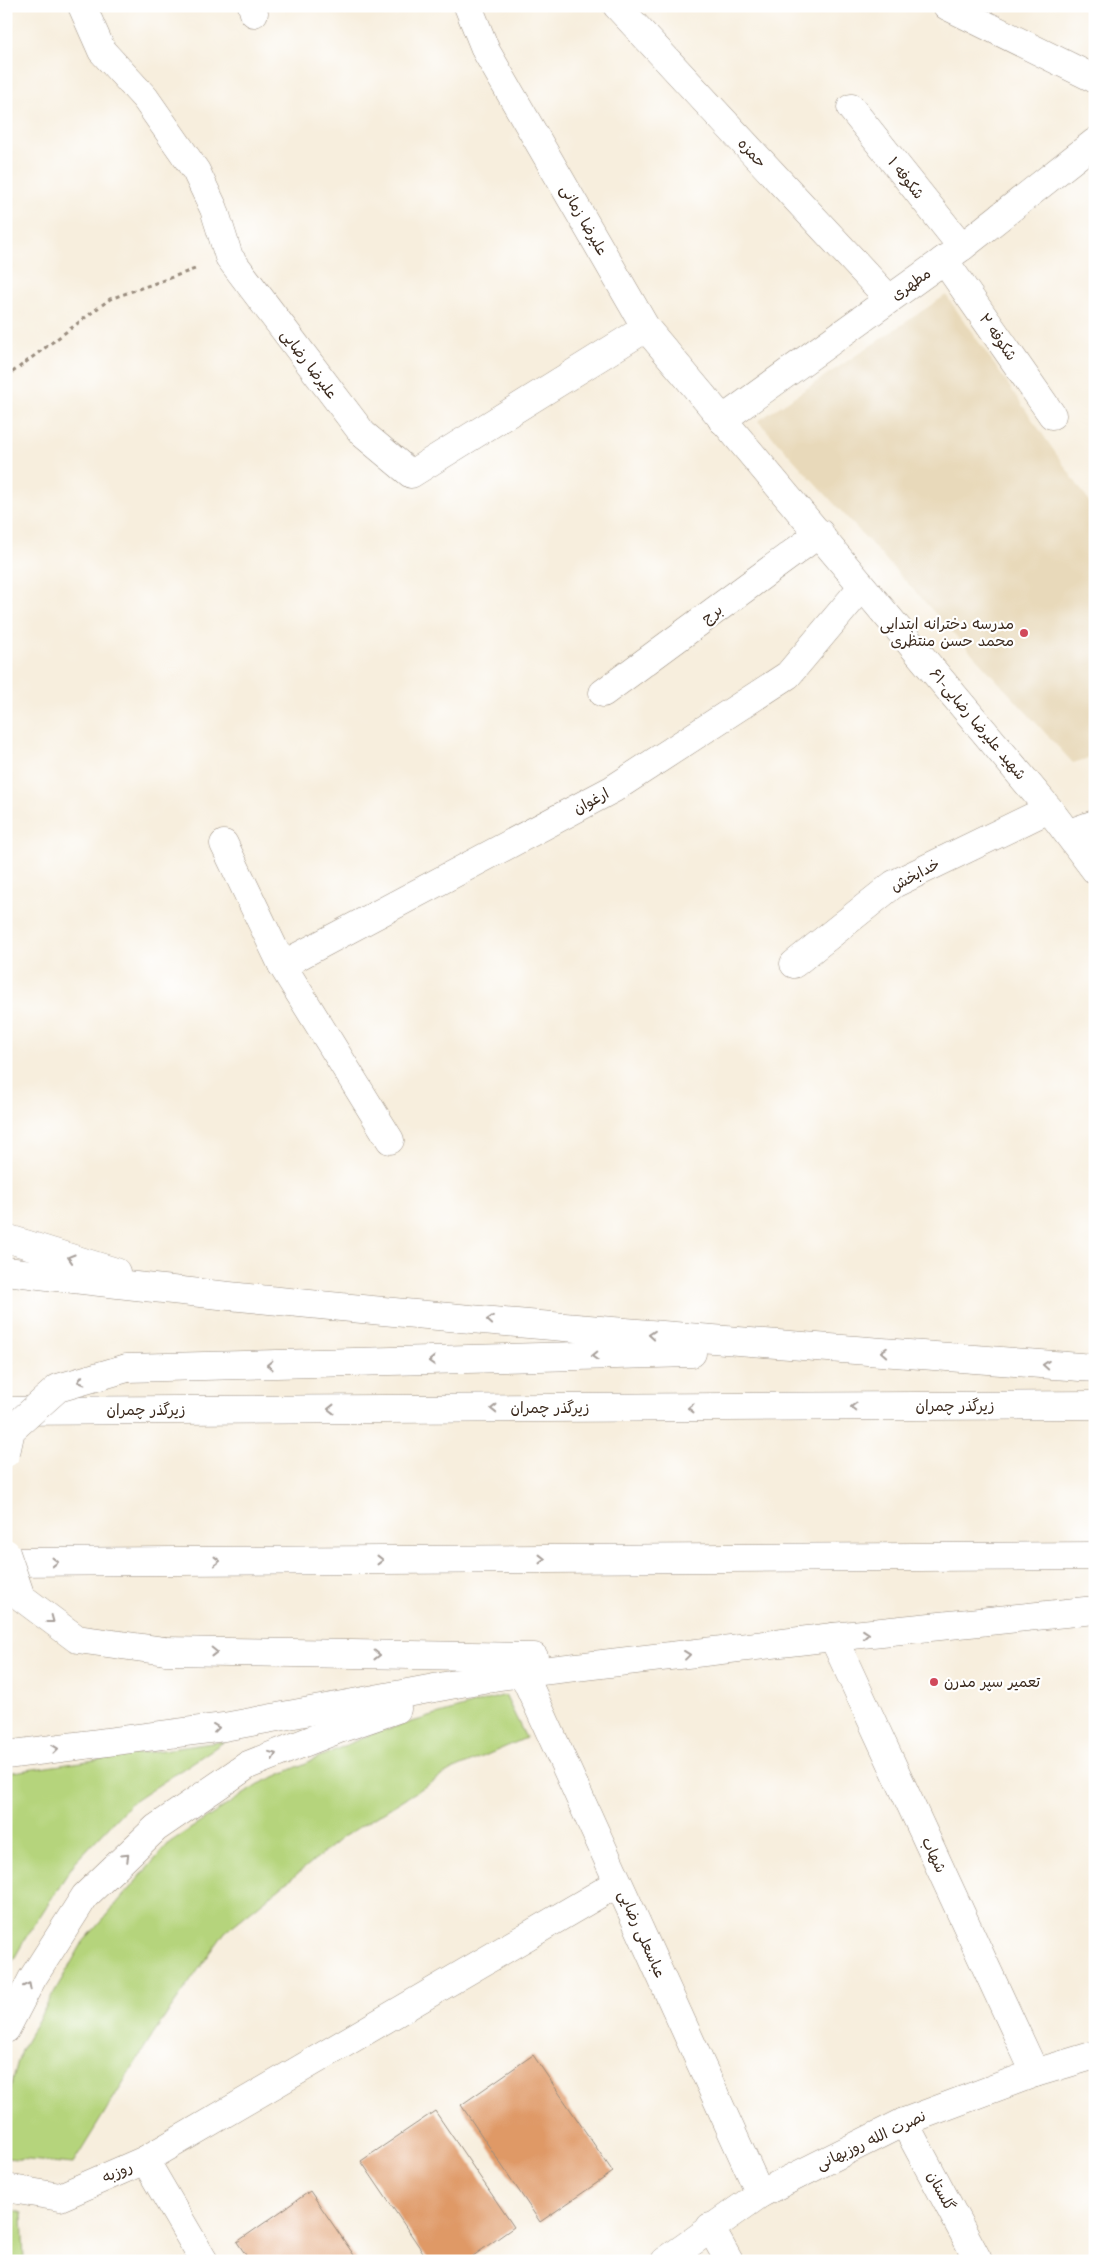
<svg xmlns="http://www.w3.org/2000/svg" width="1101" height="2267" viewBox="0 0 1101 2267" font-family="'Comic Neue','Playpen Sans Arabic',sans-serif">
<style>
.built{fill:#e8d9ba}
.green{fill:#b5d47b;stroke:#787f4c}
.building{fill:#df9966}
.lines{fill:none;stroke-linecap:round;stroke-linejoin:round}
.minor-casing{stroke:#998c7e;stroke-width:29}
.major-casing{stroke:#998c7e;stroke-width:29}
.path{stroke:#998c7e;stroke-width:3;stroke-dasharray:4 4;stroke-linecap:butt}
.minor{stroke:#fff;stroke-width:28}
.major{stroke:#fff;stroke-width:28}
.major-bridge-casing{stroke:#998c7e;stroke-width:29;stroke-linecap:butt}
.major-bridge{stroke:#fff;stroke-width:28}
.oneway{stroke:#a79f9a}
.poi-dot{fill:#d1495b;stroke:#fff;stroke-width:2}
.labels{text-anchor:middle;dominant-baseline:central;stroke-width:4.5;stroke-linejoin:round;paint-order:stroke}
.street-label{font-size:15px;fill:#3b2a1e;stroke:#fff}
.poi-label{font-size:15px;fill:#3b2a1e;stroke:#fff;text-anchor:end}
</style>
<rect width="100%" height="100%" fill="#fff"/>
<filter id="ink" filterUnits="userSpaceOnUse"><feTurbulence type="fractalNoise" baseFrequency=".02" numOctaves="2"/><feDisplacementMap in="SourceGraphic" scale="10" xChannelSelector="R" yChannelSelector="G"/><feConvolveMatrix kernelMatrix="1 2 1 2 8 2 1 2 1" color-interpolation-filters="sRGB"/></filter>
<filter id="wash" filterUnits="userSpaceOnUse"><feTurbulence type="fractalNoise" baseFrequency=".0096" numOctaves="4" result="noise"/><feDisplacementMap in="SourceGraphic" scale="20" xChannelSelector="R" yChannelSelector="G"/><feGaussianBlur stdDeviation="1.12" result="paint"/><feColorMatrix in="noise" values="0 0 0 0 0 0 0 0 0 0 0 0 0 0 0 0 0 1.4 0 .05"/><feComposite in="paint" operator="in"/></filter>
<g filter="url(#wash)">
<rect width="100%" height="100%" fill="#f7eedd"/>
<polygon class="built" points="946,295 1095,510 1095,756 1073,763 758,421"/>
<g class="green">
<polygon points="505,1695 526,1738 450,1771 343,1837 225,1932 153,2034 73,2164 6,2158 6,2104 21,2050 83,1942 170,1842 261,1783 371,1734"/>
<polygon points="225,1741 130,1804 75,1862 24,1941 6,1973 6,1773"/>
<polygon points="6,2207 22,2213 24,2261 6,2261"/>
</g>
<g id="blocks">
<g class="building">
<polygon points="533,2055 613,2172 540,2222 461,2105"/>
<polygon points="435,2111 514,2227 466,2261 429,2261 361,2161"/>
<polygon points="310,2191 358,2261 250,2261 237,2242"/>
</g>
</g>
</g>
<g filter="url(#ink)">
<use href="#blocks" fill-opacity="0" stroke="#998c7e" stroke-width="1"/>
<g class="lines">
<g class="minor-casing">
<g id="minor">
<polyline points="82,6 102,51 145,98 196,171 214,209 229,257 363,434 411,474 646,328"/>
<polyline points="252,6 254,13"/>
<polyline points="468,6 486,51 646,328 1049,809 1095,870"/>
<polyline points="617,6 889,299"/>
<polyline points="947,6 1095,79"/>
<polyline points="851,108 962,247"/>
<polyline points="944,260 1052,415"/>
<polyline points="722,420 962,247 1095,142"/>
<polyline points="603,693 820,533"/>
<polyline points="1069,833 1095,824"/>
<polyline points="224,844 282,965 390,1140"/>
<polyline points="794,964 894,884 1049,809"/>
<polyline points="282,965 613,789 788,675 862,587"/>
<polyline points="833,1637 1035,2073"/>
<polyline points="523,1673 760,2194"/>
<polyline points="904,2122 978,2260"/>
<polyline points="145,2160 618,1883"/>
<polyline points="6,2188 60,2197 145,2160 204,2261"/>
<polyline points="710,2227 729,2261"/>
<polyline points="665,2261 760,2194 904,2122 1035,2073 1095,2055"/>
</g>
</g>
<g class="major-casing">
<g id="major">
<polyline points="6,1238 116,1272"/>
<path d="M6 1271C368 1315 732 1341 1095 1368"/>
<polyline points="127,1368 692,1353"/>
<polyline points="6,1411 1095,1405"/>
<polyline points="6,1562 1095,1556"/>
<polyline points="165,1651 534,1657"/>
<polyline points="6,1755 224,1727 499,1676 833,1637 1095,1610"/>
<polyline points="6,2029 32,1979 85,1896 156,1828 248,1765 339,1729 397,1709"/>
</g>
</g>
<polyline class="path" points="6,377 110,299 198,268"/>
<use href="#minor" class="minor"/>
<use href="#major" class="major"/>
<g class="major-bridge-casing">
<g id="major-bridge">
<polyline points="6,1453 11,1430 58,1388 127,1368"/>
<polyline points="6,1553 21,1597 77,1639 165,1651"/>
</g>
</g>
<use href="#major-bridge" class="major-bridge"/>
</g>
<defs><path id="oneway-chevron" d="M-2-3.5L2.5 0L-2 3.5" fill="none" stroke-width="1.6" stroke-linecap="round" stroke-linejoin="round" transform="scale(1.25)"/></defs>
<g class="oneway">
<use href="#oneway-chevron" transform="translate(71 1258) rotate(-163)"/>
<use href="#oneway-chevron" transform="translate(490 1320) rotate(-175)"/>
<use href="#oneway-chevron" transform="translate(652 1335) rotate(-175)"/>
<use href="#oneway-chevron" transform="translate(884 1352) rotate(-176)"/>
<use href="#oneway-chevron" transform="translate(595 1356) rotate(178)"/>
<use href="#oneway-chevron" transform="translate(432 1361) rotate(178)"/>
<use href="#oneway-chevron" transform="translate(270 1365) rotate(179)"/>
<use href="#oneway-chevron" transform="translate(1046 1365) rotate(-176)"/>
<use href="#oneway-chevron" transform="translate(81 1381) rotate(164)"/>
<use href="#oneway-chevron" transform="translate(854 1407) rotate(180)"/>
<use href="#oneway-chevron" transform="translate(691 1408) rotate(180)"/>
<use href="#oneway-chevron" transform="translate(331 1409) rotate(180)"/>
<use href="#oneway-chevron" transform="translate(494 1409) rotate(180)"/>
<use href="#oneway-chevron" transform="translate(542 1559)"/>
<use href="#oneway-chevron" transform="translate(380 1560)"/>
<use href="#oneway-chevron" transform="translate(217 1561)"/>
<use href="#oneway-chevron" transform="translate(55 1562)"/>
<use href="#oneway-chevron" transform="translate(51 1620) rotate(37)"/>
<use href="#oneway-chevron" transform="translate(866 1634) rotate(-5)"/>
<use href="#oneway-chevron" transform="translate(214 1652) rotate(1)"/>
<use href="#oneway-chevron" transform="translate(377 1655) rotate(1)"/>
<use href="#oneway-chevron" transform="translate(687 1655) rotate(-7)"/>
<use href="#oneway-chevron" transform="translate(216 1728) rotate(-7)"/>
<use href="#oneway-chevron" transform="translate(55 1749) rotate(-7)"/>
<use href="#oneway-chevron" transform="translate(273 1755) rotate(-22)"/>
<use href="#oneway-chevron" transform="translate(126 1857) rotate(-44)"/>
<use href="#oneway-chevron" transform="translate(28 1986) rotate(-63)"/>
</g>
</g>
<g class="poi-dot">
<circle cx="1024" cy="633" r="5"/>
<circle cx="934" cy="1682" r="5"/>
</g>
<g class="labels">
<g class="street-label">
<text transform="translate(752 153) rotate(47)">حمزه</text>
<text transform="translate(906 178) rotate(52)">شکوفه ۱</text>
<text transform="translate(584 220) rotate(60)">علیرضا زمانی</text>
<text transform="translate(911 284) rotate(-35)">مطهری</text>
<text transform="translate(998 337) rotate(55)">شکوفه ۲</text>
<text transform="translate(309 364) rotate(53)">علیرضا رضایی</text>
<text transform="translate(712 614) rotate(-36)">برج</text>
<text transform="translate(978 724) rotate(50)">۶۱-شهید علیرضا رضایی</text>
<text transform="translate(591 801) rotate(-28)">ارغوان</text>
<text transform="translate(915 875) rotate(-28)">خدابخش</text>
<text x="955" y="1406">زیرگذر چمران</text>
<text x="550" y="1408">زیرگذر چمران</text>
<text x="146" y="1410">زیرگذر چمران</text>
<text transform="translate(934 1855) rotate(65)">شهاب</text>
<text transform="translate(642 1934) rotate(66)">عباسعلی رضایی</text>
<text transform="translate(871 2140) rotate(-25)">نصرت الله روزبهانی</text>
<text transform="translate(117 2172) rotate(-23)">روزبه</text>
<text transform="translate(941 2191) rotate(62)">گلستان</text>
</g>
<g class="poi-label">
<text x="1014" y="624">مدرسه دخترانه ابتدایی<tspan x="1014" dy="17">محمد حسن منتظری</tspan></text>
<text x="944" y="1682" text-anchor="start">تعمیر سپر مدرن</text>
</g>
</g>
<rect width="1101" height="2267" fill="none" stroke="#fff" stroke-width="25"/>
</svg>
